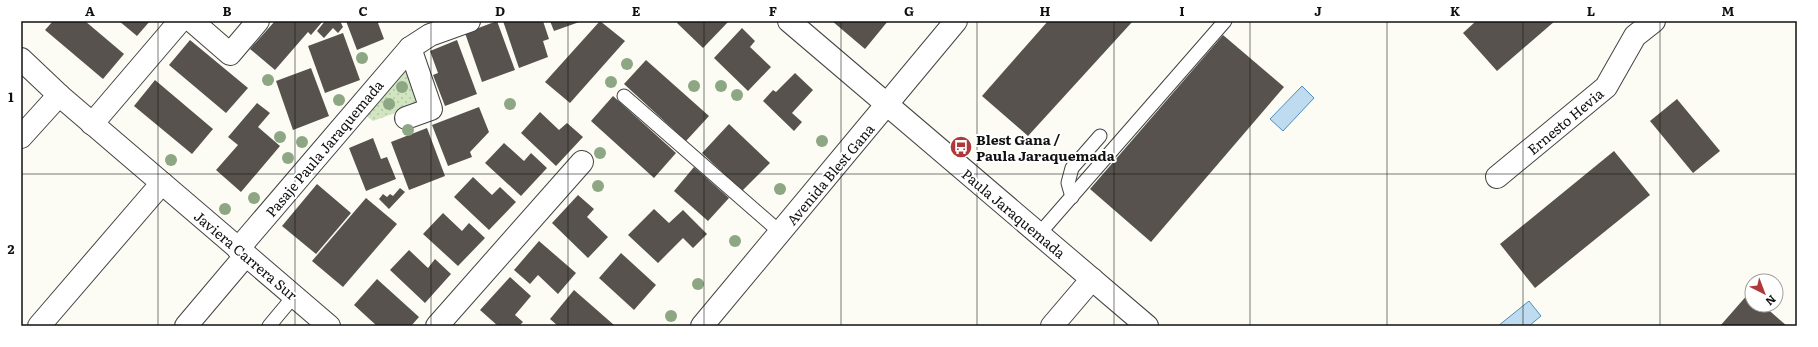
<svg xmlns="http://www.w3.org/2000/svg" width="1818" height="347" viewBox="0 0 1818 347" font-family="Literata,serif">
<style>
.park{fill:url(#park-dots)}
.water{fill:#bfdbef;stroke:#4f8dbd}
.building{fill:#57524d}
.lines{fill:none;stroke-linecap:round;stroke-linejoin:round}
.service-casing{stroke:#434343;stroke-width:15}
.minor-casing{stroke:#434343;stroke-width:24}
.tertiary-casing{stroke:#434343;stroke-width:24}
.service{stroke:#fff;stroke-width:13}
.minor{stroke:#fff;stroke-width:22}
.tertiary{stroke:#fff;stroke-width:22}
.tree{fill:#8da683}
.grid{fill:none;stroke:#101010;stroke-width:1;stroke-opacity:0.55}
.labels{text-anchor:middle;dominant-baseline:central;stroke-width:4;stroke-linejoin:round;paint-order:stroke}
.street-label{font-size:14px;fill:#101010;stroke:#fff}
.poi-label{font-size:14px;font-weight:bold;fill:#101010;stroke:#fff;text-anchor:start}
.neatline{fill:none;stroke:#101010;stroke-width:1.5}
.grid-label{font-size:13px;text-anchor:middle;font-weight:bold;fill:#101010}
</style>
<defs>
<pattern id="park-dots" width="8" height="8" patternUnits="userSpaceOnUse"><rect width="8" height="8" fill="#d2e5c1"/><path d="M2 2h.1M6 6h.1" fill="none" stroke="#b3c3a5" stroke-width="1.8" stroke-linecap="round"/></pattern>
</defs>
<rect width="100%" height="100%" fill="#fdfcf4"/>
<polygon class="park" points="410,56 426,102 373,121 360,111"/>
<g class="water">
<polygon points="1302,86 1314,98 1283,131 1270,119"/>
<polygon points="1529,301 1541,316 1529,326 1498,326"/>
</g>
<g class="building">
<polygon points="53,21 85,21 124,54 103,79 45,30"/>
<polygon points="119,21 150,21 137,36"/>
<polygon points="275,21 323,21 311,35 308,32 275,70 250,49"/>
<polygon points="325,21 340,21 343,27 338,33 333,28 324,38 317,31"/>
<polygon points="346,21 382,21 378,23 384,39 357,50"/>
<polygon points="497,21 515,70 482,82 465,33"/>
<polygon points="503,21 543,21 549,39 543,41 548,57 519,68"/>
<polygon points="550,21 582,21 554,31"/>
<polygon points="600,21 625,41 570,103 545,82"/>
<polygon points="678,21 729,21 703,48 677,23"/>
<polygon points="832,21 888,21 865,49"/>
<polygon points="1048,21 1133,21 1028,136 982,96"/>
<polygon points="1476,21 1555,21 1497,71 1463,33"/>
<polygon points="742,28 755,41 750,47 771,67 748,91 714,58"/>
<polygon points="343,33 360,80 325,93 308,46"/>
<polygon points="1223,35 1284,87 1151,242 1090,189"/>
<polygon points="190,40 248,88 226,113 169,65"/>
<polygon points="457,40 477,94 445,106 433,75 438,73 430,51"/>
<polygon points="646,60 709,116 686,141 624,84"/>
<polygon points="311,68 329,116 293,130 276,81"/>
<polygon points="795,73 813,90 792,113 802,122 794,131 763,101 773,90 776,92"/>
<polygon points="155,80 213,129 192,154 134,106"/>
<polygon points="613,96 676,153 654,178 591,121"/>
<polygon points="1677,99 1720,151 1693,173 1650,121"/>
<polygon points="257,103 270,113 258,127 280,146 241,192 216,170 238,145 228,137"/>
<polygon points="479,107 489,132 470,152 472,157 448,166 432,125"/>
<polygon points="540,112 559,130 567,123 583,137 556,166 521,133"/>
<polygon points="729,124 770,163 742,191 702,153"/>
<polygon points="427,128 445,176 409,190 391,142"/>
<polygon points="373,138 381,159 387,157 396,179 366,191 349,148"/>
<polygon points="504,143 524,161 531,153 547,168 521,196 485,163"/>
<polygon points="1614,151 1650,195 1535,288 1500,244"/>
<polygon points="694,167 729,198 708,221 674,191"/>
<polygon points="473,177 492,195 500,187 516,202 489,230 454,197"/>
<polygon points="317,184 351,213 316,254 282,226"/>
<polygon points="400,188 405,192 389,209 379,199 383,194 387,197 390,194 393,196"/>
<polygon points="578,195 594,209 587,217 608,237 588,258 552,223"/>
<polygon points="366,198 397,224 343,287 312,261"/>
<polygon points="654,209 669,223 683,210 707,234 693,248 683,238 658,263 628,235"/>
<polygon points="443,213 462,231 469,223 485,238 458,266 423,234"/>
<polygon points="539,241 576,273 558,294 538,275 530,284 514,270"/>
<polygon points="409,250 428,268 435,259 451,274 425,303 390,270"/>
<polygon points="621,253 656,285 634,310 599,278"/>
<polygon points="510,277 531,296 515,315 523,322 519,326 498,326 480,310"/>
<polygon points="377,279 419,317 411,326 377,326 354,305"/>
<polygon points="574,290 614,325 613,326 558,326 550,319"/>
<polygon points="1749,293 1752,296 1752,305 1763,305 1787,326 1720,326"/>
</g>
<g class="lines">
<g class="service-casing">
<g id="service">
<polyline points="624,96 781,233"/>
<polyline points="1072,197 1068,183 1072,168 1100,136"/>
<polyline points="1039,234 1225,21"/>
<polyline points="269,326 294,296"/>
</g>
</g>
<g class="minor-casing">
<g id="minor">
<polyline points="192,21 230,54 258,21"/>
<polyline points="406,118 431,109 410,48"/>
<polyline points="92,124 180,21"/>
<polyline points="21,137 59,95"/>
<polyline points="1497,177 1606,87 1635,36 1654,21"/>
<polyline points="238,249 410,48 430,35 469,21"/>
<polyline points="39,326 162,183"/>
<polyline points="186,326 246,255"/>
<polyline points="437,326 582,162"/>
<polyline points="1052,326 1092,279"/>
</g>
</g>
<g class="tertiary-casing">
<g id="tertiary">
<polyline points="789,21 1147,326"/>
<polyline points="21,59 59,95 329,326"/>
<polyline points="702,326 956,21"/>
</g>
</g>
<use href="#service" class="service"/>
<use href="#minor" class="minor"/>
<use href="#tertiary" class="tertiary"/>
</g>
<g class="tree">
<circle cx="362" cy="58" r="6"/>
<circle cx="627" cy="64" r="6"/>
<circle cx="268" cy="80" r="6"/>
<circle cx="611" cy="82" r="6"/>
<circle cx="694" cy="86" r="6"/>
<circle cx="721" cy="86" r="6"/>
<circle cx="402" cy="87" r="6"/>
<circle cx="737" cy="95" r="6"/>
<circle cx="339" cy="100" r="6"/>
<circle cx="389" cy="104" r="6"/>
<circle cx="510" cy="104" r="6"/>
<circle cx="408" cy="130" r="6"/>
<circle cx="280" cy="137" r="6"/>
<circle cx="822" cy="141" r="6"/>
<circle cx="302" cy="142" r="6"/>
<circle cx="600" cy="153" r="6"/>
<circle cx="288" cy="158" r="6"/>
<circle cx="171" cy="160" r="6"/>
<circle cx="598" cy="186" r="6"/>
<circle cx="780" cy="189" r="6"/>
<circle cx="254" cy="198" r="6"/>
<circle cx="225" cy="209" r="6"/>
<circle cx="735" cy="241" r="6"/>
<circle cx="698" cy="284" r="6"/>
<circle cx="671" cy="316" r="6"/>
</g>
<path class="grid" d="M158 21V326M295 21V326M431 21V326M568 21V326M704 21V326M841 21V326M977 21V326M1114 21V326M1250 21V326M1387 21V326M1523 21V326M1660 21V326M21 174H1797"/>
<defs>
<g id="bus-disc" transform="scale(1.15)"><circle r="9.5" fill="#af393a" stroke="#fff"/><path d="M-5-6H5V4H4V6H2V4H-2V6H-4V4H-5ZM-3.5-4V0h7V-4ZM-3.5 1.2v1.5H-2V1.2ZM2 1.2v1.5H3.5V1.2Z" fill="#fff"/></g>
</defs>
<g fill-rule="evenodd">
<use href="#bus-disc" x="961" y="147"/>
</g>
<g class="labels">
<g class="street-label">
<text transform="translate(1565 121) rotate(-40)">Ernesto Hevia</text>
<text transform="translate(324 148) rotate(-50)">Pasaje Paula Jaraquemada</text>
<text transform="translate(830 174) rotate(-50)">Avenida Blest Gana</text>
<text transform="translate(1014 213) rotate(40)">Paula Jaraquemada</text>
<text transform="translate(246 255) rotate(40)">Javiera Carrera Sur</text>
</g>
<g class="poi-label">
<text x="976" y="139">Blest Gana /<tspan x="976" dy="16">Paula Jaraquemada</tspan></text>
</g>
</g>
<rect width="1818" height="347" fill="none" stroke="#ffffff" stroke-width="44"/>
<g transform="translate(1764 293) rotate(138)"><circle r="19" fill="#ffffff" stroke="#9f9f9f"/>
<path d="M0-3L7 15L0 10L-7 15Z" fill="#af393a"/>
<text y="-6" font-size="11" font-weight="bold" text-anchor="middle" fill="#101010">N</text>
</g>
<rect x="22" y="22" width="1774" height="303" class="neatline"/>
<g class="grid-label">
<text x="90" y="16">A</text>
<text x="227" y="16">B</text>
<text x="363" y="16">C</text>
<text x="500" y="16">D</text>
<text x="636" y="16">E</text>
<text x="773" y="16">F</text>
<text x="909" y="16">G</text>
<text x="1045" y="16">H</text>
<text x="1182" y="16">I</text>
<text x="1318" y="16">J</text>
<text x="1455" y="16">K</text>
<text x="1591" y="16">L</text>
<text x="1728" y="16">M</text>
<text x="11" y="102">1</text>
<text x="11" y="254">2</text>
</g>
</svg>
